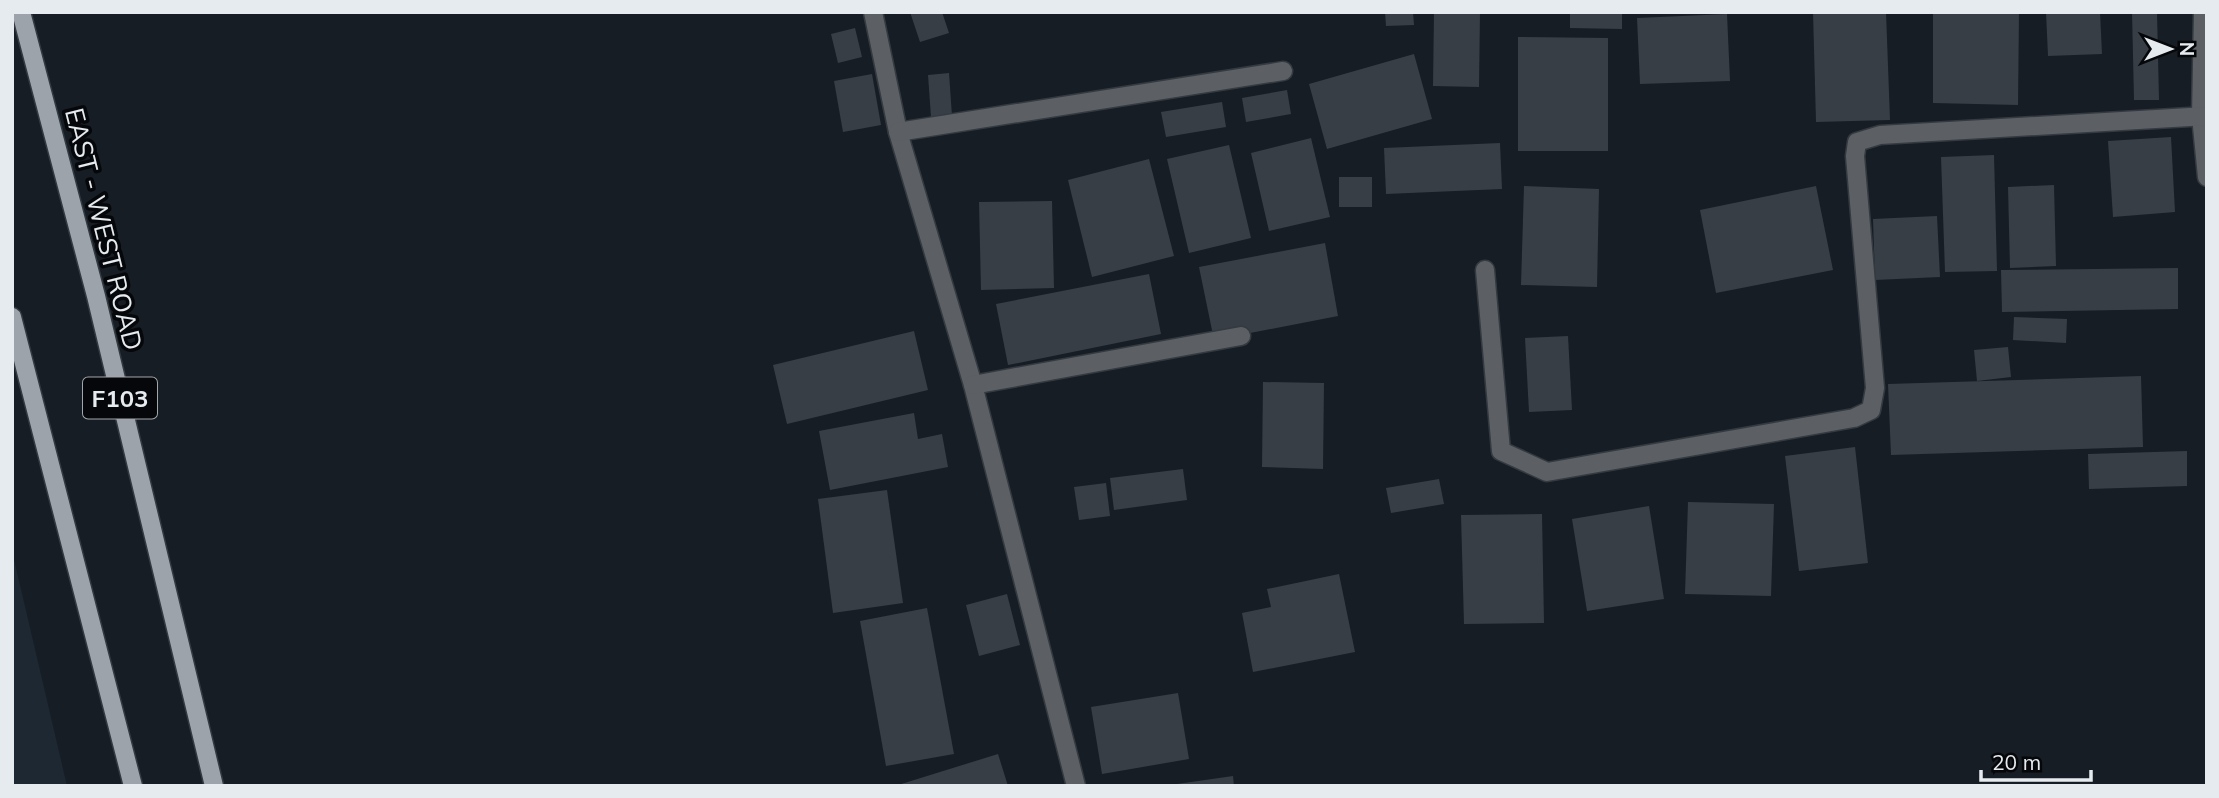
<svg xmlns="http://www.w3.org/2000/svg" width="2219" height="798" viewBox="0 0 2219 798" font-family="Mulish,sans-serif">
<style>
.built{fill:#1d2833}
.building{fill:#373e46}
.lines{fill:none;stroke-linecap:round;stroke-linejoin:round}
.street-casing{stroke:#343a41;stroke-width:21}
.primary-casing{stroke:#343a41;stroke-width:21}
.street{stroke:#5c5f63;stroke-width:18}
.primary{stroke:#9ca3ab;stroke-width:18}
.labels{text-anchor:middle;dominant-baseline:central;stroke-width:7;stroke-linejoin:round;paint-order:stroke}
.shield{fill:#05070a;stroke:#a2a7ab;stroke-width:2}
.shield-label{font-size:24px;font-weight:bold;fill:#e6ebf0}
.street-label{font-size:26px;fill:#e6ebf0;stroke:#05070a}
</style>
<rect width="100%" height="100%" fill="#171d24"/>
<polygon class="built" points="12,551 67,786 12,786"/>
<g class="building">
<polygon points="910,12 942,12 949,33 920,42"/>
<polygon points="1385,12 1413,12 1414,25 1386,26"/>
<polygon points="1434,12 1480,12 1479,87 1433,86"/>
<polygon points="1570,12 1622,12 1622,29 1570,28"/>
<polygon points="1813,12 1886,12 1890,120 1816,122"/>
<polygon points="1933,12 2019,12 2018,105 1933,103"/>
<polygon points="2046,12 2100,12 2102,54 2048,56"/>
<polygon points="2132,12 2157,12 2159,100 2134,100"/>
<polygon points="1727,14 1730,81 1640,84 1637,18"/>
<polygon points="855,28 862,57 838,63 831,34"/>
<polygon points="1518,37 1608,38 1608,151 1518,151"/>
<polygon points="1414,54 1432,119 1327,149 1309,84"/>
<polygon points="949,73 952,116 931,117 928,75"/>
<polygon points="872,74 881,125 843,132 834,81"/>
<polygon points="1287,90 1291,114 1246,122 1242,98"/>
<polygon points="1222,102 1226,127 1166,137 1161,112"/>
<polygon points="2171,137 2175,212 2113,217 2108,141"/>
<polygon points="1311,138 1330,217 1269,231 1251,153"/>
<polygon points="1500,143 1502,189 1386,194 1384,148"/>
<polygon points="1229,145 1251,238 1189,253 1167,159"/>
<polygon points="1994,155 1997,271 1945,272 1941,157"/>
<polygon points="1149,159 1174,256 1092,277 1068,180"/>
<rect x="1339" y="177" width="33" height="30"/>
<polygon points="2054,185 2056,266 2010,268 2008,187"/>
<polygon points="1524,186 1599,189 1597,287 1521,285"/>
<polygon points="1816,186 1833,270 1716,293 1700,210"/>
<polygon points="1052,201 1054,288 981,290 979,202"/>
<polygon points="1937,216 1940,277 1875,280 1873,219"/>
<polygon points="1325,243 1338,316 1214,340 1199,267"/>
<polygon points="2178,268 2178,309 2002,312 2001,270"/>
<polygon points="1149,274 1161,334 1008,365 996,304"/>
<polygon points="2014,317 2067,319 2066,343 2013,340"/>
<polygon points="914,331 928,390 787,424 773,365"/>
<polygon points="1568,336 1572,410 1529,412 1525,338"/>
<polygon points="2008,347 2011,377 1977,381 1974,350"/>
<polygon points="2141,376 2143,447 1891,455 1888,384"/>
<polygon points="1263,382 1324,383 1323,469 1262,467"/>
<polygon points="914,413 918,439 942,434 948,467 830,490 819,431"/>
<polygon points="1855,447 1868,563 1799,571 1785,456"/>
<polygon points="2187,451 2187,486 2089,489 2088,454"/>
<polygon points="1183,469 1187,500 1114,510 1110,478"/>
<polygon points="1439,479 1444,504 1391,513 1386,488"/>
<polygon points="1106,483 1110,516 1079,520 1074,487"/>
<polygon points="887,490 903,603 833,613 818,499"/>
<polygon points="1688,502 1774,504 1771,596 1685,594"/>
<polygon points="1649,506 1664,599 1587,611 1572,519"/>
<polygon points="1542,514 1544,623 1464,624 1461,515"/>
<polygon points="1339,574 1355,652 1253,672 1242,613 1271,607 1267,589"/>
<polygon points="1007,594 1020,645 979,656 966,605"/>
<polygon points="927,608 954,754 886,766 860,621"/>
<polygon points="1178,693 1189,759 1102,774 1091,707"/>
<polygon points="998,754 1008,786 899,786 898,785"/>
<polygon points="1233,776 1234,786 1177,786 1177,784"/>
</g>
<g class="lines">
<g class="street-casing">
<g id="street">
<polyline points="873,12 898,132 973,385 1076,786"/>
<polyline points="2203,12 2201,116 2207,177"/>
<polyline points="898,132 1283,71"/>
<polyline points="1485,270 1501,451 1547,472 1854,418 1871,410 1875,388 1855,156 1857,142 1880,135 2207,116"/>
<polyline points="973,385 1241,336"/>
</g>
</g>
<g class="primary-casing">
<g id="primary">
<polyline points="21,12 96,296 214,786"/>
<polyline points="12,317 133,786"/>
</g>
</g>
<use href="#street" class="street"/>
<use href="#primary" class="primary"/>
</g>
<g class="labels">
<rect class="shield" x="83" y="377.5" width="74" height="41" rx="5"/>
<g class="shield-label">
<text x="120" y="398">F103</text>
</g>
<g class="street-label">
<text transform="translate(104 229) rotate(76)">EAST - WEST ROAD</text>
</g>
</g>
<rect width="2219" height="798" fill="none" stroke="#e6ebf0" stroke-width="28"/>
<g transform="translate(2170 49) rotate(90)" stroke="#05070a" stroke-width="5" paint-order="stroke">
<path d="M0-5L12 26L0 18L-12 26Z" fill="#e6ebf0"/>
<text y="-10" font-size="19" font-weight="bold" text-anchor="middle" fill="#e6ebf0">N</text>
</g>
<path d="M1981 770v10h110v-10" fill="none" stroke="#e6ebf0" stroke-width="3.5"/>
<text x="1992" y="770" font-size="21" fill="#e6ebf0" stroke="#05070a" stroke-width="5" paint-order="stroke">20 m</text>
</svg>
